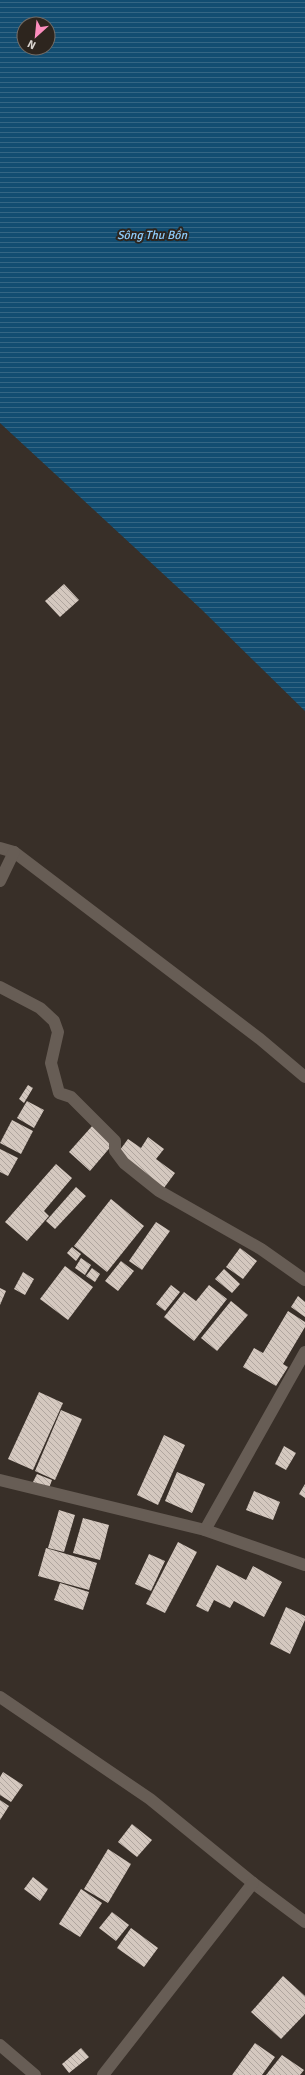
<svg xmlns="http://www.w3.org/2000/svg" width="305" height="2075" viewBox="0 0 305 2075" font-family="Signika,sans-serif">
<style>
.water{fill:url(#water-rules);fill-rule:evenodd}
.building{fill:url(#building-back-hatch)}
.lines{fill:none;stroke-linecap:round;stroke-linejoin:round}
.minor{stroke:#675d55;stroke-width:12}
.labels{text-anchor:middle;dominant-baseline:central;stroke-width:4;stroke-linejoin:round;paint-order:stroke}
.water-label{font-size:12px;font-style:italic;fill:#8eccfa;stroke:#2d251e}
</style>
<defs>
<pattern id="water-rules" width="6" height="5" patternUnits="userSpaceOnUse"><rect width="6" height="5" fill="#124d71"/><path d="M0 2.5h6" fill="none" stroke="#346684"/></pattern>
<pattern id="building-back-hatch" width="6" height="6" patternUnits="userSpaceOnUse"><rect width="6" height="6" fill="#d4c8bf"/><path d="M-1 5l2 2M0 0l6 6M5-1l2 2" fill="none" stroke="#b0a69f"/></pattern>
</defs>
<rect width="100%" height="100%" fill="#382f28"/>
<path class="water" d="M0 0H305V711L200 608 0 423ZM24 24H48V48H24Z"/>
<g class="building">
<polygon points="64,584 79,600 60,617 45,601"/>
<polygon points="28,1085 33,1088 24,1103 19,1099"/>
<polygon points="27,1101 44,1110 34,1128 17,1118"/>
<polygon points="12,1120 33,1131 21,1154 0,1143"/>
<polygon points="93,1125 113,1144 90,1171 69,1152"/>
<polygon points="148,1137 164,1149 156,1159 175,1173 164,1188 117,1154 128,1139 141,1148"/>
<polygon points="0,1149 18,1158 8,1176 0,1172"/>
<polygon points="56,1164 72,1178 44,1211 49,1216 27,1241 5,1222"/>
<polygon points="76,1187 86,1196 55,1229 46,1221"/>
<polygon points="111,1199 144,1226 107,1272 74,1246"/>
<polygon points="156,1222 170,1231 142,1270 129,1261"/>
<polygon points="72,1247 81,1254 76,1261 67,1253"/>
<polygon points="240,1248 257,1261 243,1279 226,1267"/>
<polygon points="81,1258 91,1265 85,1275 75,1268"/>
<polygon points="121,1261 134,1271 118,1291 105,1281"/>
<polygon points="65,1266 93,1287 68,1320 40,1299"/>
<polygon points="92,1268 100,1274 95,1282 86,1276"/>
<polygon points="224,1269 240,1284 232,1293 215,1279"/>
<polygon points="23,1272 34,1279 25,1295 14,1289"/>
<polygon points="171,1285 180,1292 165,1311 156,1304"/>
<polygon points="209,1285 227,1299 194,1341 164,1317 184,1292 196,1301"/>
<polygon points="0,1288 6,1291 0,1305"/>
<polygon points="298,1296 305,1302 305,1317 291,1307"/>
<polygon points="231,1301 248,1315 217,1351 201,1338"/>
<polygon points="288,1311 305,1322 305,1327 283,1364 288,1367 276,1386 243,1367 254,1348 263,1353"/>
<polygon points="39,1392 63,1403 33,1470 8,1459"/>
<polygon points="61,1410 82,1419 55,1480 35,1471"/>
<polygon points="164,1435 185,1445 158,1505 137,1495"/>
<polygon points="284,1446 296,1453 286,1470 275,1464"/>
<polygon points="177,1472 205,1484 192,1513 165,1501"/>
<polygon points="37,1474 52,1480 48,1491 32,1484"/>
<polygon points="305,1484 305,1498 299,1494"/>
<polygon points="254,1491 280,1502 273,1520 246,1510"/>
<polygon points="59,1510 75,1515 64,1552 48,1548"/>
<polygon points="83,1518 109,1525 100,1560 73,1553"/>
<polygon points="178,1542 197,1552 165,1613 146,1604"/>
<polygon points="46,1548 97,1563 89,1590 38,1576"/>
<polygon points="149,1554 165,1561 151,1591 135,1584"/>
<polygon points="217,1565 246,1580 253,1566 282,1582 264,1617 234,1601 230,1608 214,1600 208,1612 196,1606"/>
<polygon points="60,1583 89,1592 83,1610 54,1600"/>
<polygon points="286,1607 305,1616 305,1620 290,1654 270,1644"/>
<polygon points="3,1772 23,1785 11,1802 0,1795 0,1777"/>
<polygon points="0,1800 9,1806 0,1820"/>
<polygon points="132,1824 152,1840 137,1857 118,1842"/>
<polygon points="108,1849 131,1864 108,1903 84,1889"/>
<polygon points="33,1877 48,1889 40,1901 24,1889"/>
<polygon points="81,1889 102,1903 80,1937 59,1924"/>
<polygon points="112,1912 129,1925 116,1941 99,1928"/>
<polygon points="131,1928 158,1948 144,1967 117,1948"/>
<polygon points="283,1976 305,1996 305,2014 281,2039 251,2012"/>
<polygon points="255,2043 275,2057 262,2075 232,2075"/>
<polygon points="81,2048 89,2057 69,2073 62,2064"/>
<polygon points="282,2055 304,2070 300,2075 266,2075"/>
</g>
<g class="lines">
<g class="minor">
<polyline points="0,848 14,852 260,1039 305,1077"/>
<polyline points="0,881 14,852"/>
<polyline points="0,987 40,1008 54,1021 58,1032 51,1063 59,1093 71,1097 115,1141 115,1151 124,1163 159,1191 261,1249 305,1280"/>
<polyline points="0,1480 205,1530 305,1565"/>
<polyline points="205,1530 305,1352"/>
<polyline points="0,1697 150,1799 253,1883 305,1922"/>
<polyline points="0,2045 35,2075"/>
<polyline points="103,2075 253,1883"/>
</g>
</g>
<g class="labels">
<g class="water-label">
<text x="152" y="235">Sông Thu Bồn</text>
</g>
</g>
<g transform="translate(36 36) rotate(207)"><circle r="19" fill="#2d251e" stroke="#736c66"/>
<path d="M0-3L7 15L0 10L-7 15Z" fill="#fd8ebe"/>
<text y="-6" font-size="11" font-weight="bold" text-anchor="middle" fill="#dbd6d1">N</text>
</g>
</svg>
